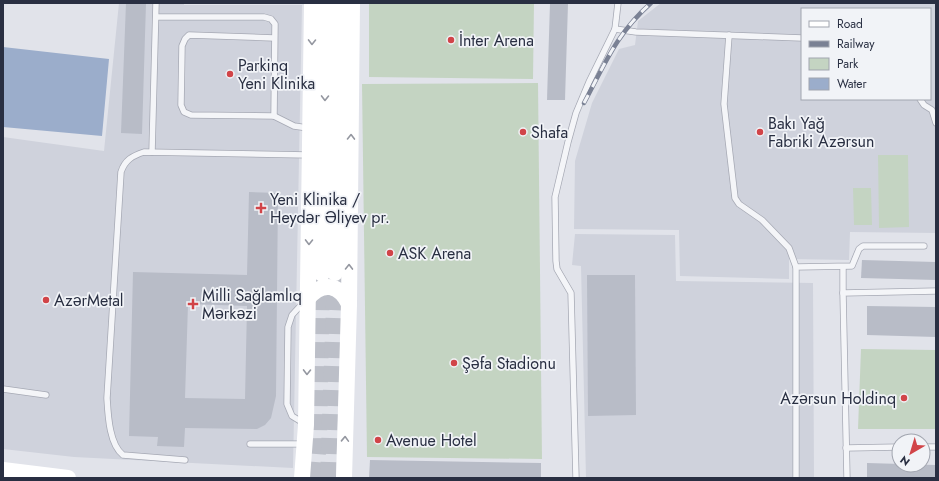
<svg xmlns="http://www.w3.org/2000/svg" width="939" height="481" viewBox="0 0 939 481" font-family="Jost,sans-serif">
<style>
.built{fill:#cfd2dc;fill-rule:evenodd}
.green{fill:#c4d4c2}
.water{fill:#9badcb}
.building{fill:#b8bcc7;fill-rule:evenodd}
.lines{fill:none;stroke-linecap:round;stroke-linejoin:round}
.secondary-tunnel{stroke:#bcbfc8;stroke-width:16;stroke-dasharray:16 8;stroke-linecap:butt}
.lane-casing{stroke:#a6a9b4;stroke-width:7}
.lane{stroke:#f4f5f8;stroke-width:5.5}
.secondary{stroke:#fff;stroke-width:16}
.rail-casing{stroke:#7a8194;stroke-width:4.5}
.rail{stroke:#f1f3f7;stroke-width:3;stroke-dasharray:9;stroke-linecap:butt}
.oneway{stroke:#9497a0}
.poi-dot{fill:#d14448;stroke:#f1f3f7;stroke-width:1.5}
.labels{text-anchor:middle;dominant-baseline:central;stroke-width:3.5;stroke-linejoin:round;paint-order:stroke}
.poi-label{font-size:16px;fill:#292f42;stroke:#f1f3f7;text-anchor:start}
</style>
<rect width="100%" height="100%" fill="#e1e3ea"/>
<g class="built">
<polygon points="119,3 184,3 184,5 302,5 293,468 74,457 3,449 3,137 104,151"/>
<path d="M661 3H936V233L850 232 849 260 789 259V279L680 276 679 230 574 229 575 161 592 103 619 49 635 45 638 21ZM802 9H930V99H802Z"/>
<polygon points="575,234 675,235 676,281 813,283 814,478 586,478 581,266 572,265"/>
</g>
<g class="green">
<polygon points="369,3 534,3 533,79 369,77"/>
<polygon points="538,83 542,459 367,457 362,84"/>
<polygon points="878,155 908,155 909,227 879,228"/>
<polygon points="853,188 871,188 872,225 854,225"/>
<polygon points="861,349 936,350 936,429 858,429"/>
</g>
<polygon class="water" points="3,47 109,59 102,136 3,127"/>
<g class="building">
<polygon points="126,3 146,3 142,134 121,133"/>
<polygon points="550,3 568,3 565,100 547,100"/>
<path d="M249 192 278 193 276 396 271 418 265 425 257 429 185 428 184 447 157 446 158 437 129 436 133 272 247 275ZM188 304 247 306 245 399 185 398Z"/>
<polygon points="862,260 936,262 936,280 861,278"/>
<polygon points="587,275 635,275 636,415 588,416"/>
<polygon points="867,306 936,307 936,337 867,335"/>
<polygon points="370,460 541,463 541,478 369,478"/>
<polygon points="867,463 936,465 936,478 867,478"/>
</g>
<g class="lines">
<g class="secondary-tunnel">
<polyline points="316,478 319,439 322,275"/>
<polyline points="328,478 335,276"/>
</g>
<g class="lane-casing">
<g id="lane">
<polyline points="618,3 615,29 636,32 802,38"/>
<polyline points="156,17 264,17 271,19 275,24 274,116"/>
<polyline points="729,35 724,104 735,198 739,204 762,220 789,248 796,267"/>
<polyline points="274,38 189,35 185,39 182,46 181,105 184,112 191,115 274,116 294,126 308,128"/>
<polyline points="920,99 924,105 932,110 936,123"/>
<polyline points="152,152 156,3"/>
<polyline points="843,267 843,293"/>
<polyline points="304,302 292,315 288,327 287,404 292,416 305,424"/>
<polyline points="3,389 46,395"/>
<polyline points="250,444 303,444"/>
<polyline points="923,447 936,447"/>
<polyline points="846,448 899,447"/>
<path d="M185 460 123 455C109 444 108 414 107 398L121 172C125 160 132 156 144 152L308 155"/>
<polyline points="576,478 571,293 557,269 556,261 555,197 568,142 576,113 589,82 615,29"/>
<polyline points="796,478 796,267 852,266 859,249 863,246 924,246"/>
<polyline points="847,478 843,293 936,291"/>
</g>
</g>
<use href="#lane" class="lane"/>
<g class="secondary">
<polyline points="335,273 339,3"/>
<polyline points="322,274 326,3"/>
<path d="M308 298C323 281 339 284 349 304"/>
<polyline points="3,470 68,478"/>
<polyline points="302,478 306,425 312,3"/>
<polyline points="344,478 349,304 352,3"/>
</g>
<g class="rail-casing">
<path id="rail" d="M584 103C605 64 616 34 651 3"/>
</g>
<use href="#rail" class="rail"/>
</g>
<defs><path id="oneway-chevron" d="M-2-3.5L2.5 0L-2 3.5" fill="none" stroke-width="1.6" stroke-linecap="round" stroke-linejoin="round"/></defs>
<g class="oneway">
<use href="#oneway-chevron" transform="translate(312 42) rotate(91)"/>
<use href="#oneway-chevron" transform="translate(325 98) rotate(91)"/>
<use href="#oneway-chevron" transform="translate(351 137) rotate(-89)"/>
<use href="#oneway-chevron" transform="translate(309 242) rotate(91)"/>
<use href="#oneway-chevron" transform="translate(349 267) rotate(-89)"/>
<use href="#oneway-chevron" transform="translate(307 372) rotate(91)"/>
<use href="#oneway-chevron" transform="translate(345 439) rotate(-88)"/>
</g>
<g class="poi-dot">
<circle cx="451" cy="40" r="4"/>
<circle cx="230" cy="74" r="4"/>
<circle cx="523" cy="132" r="4"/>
<circle cx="760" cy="132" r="4"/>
<path d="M259 202h4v4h4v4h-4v4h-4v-4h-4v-4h4z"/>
<circle cx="390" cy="253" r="4"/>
<circle cx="46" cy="300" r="4"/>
<path d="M191 298h4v4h4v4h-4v4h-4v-4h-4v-4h4z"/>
<circle cx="454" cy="363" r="4"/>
<circle cx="904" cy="398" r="4"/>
<circle cx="378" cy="440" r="4"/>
</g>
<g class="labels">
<g class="poi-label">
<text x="459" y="40">İnter Arena</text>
<text x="238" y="65">Parkinq<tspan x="238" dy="18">Yeni Klinika</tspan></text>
<text x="768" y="123">Bakı Yağ<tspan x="768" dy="18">Fabriki Azərsun</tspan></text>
<text x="531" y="132">Shafa</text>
<text x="270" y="199">Yeni Klinika /<tspan x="270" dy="18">Heydər Əliyev pr.</tspan></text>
<text x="398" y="253">ASK Arena</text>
<text x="202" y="295">Milli Sağlamlıq<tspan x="202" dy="18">Mərkəzi</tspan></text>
<text x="54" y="300">AzərMetal</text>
<text x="462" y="363">Şəfa Stadionu</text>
<text x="896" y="398" text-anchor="end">Azərsun Holdinq</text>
<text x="386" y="440">Avenue Hotel</text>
</g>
</g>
<rect width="939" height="481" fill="none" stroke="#292f42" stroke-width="8"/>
<rect x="801" y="8" width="130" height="92" fill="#f1f3f7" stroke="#a1a5af"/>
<rect x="809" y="21" width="20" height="6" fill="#ffffff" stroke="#a1a5af"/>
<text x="837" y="28" font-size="12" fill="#292f42">Road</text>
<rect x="809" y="41" width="20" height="6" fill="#7a8194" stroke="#a1a5af"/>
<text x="837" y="48" font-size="12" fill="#292f42">Railway</text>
<rect x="809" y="58" width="20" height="12" fill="#c4d4c2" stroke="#a1a5af"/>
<text x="837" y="68" font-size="12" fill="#292f42">Park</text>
<rect x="809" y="78" width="20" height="12" fill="#9badcb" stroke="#a1a5af"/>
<text x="837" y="88" font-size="12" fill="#292f42">Water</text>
<g transform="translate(911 453) rotate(218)"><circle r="19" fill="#f1f3f7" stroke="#a1a5af"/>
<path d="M0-3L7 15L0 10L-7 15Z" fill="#d14448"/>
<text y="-6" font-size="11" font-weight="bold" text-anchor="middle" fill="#292f42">N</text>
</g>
</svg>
